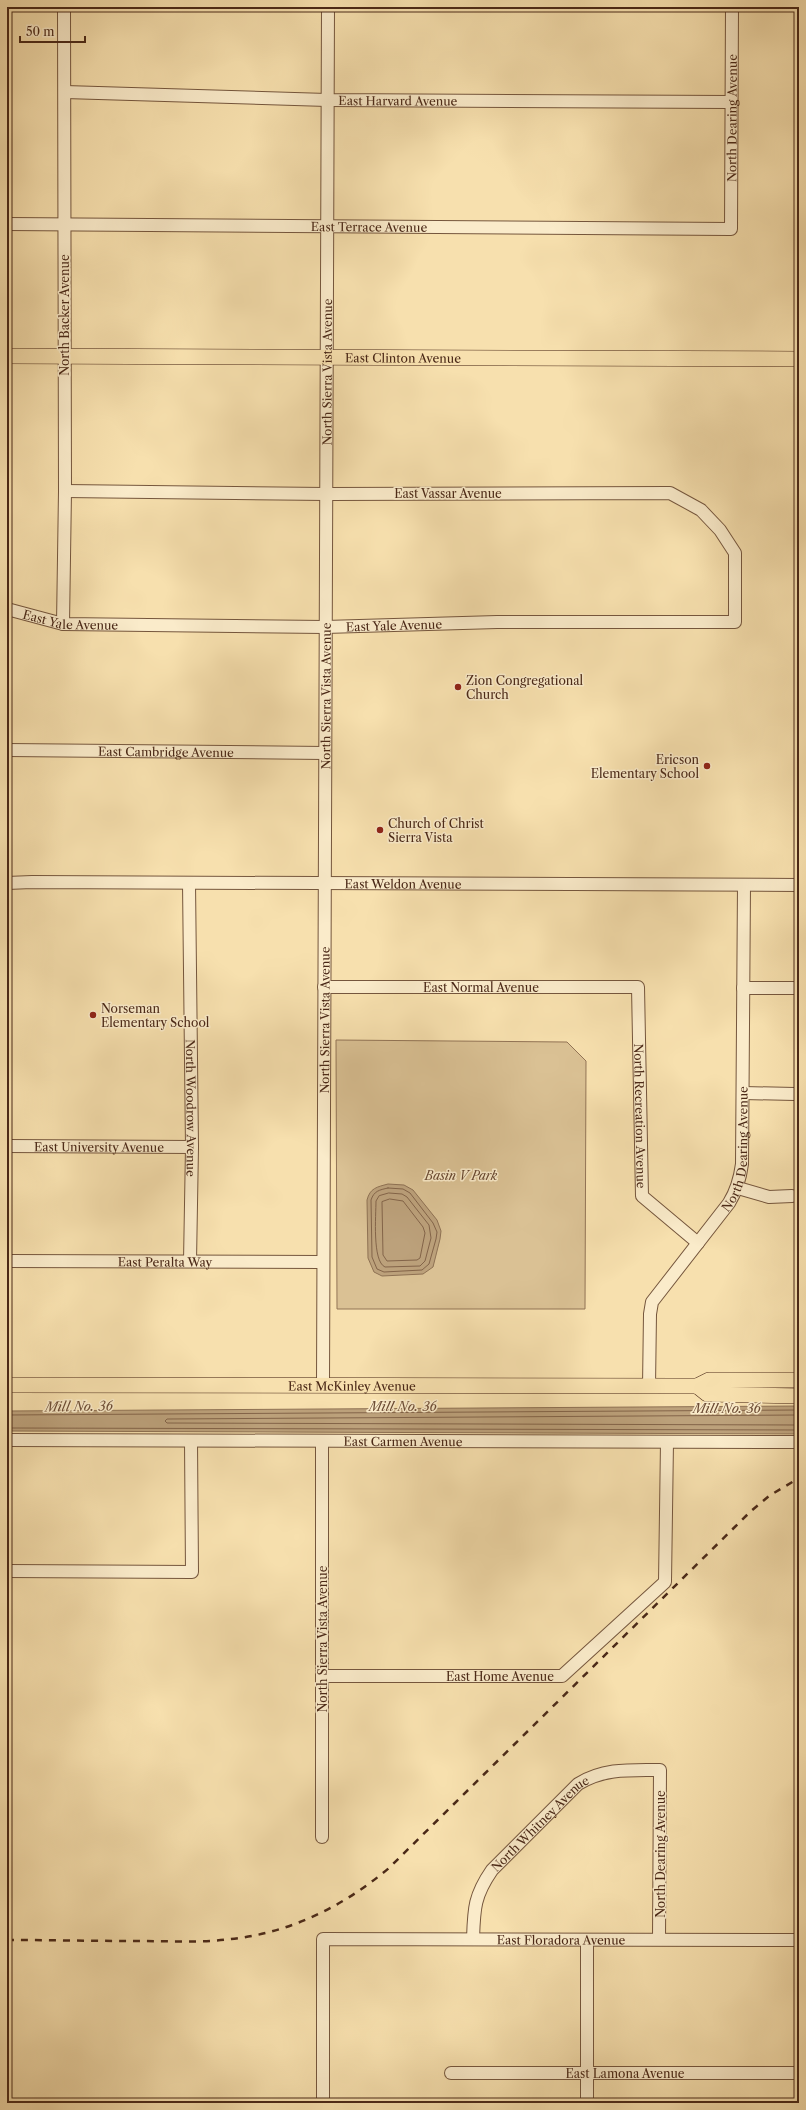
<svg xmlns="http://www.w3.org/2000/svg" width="806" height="2110" viewBox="0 0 806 2110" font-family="'Libre Caslon Text',serif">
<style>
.green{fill:#dac194;stroke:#927456}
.water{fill:#bca17b;stroke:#8e7153}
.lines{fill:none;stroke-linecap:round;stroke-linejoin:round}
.shore{stroke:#836449;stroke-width:1}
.minor-casing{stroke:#75563d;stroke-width:14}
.major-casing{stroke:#4a2817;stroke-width:16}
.minor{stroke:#faebca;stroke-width:12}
.major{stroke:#f7e0ae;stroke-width:15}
.rail{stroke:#4a2817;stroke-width:2.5;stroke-dasharray:7 7;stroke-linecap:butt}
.poi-dot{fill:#8f2418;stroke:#faebca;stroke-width:1.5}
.labels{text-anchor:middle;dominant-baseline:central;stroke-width:3;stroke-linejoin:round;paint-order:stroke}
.street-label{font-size:12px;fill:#4a2817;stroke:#faebca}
.poi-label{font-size:12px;fill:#4a2817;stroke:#faebca;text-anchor:start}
.park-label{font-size:12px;font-style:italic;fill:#674730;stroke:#faebca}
.water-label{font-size:13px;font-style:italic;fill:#6c4c35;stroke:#faebca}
</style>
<rect width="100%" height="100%" fill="#f7e0ae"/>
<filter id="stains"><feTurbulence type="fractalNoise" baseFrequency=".005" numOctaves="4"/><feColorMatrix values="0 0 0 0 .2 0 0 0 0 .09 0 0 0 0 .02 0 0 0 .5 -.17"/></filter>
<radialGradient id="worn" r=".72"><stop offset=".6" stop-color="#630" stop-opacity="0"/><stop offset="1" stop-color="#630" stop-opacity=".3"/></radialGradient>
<polygon class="green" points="336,1040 567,1042 586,1061 585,1309 337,1309"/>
<g class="water">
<path d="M388 1184 404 1185 413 1190 437 1220 441 1231 440 1239 433 1267 423 1274 382 1276 374 1272 368 1258 367 1200C370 1188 377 1187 388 1184Z"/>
<polygon points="799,1406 799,1434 7,1431 7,1411"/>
</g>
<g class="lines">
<g class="shore">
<path d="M388 1188 403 1189 410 1193 433 1223 437 1232 436 1239 429 1264 422 1270 384 1272 377 1269 372 1257 371 1200C374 1191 379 1190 388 1188Z"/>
<path d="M389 1193 402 1194 407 1197 429 1225 431 1238 425 1261 420 1266 385 1267C372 1261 376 1215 376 1201L379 1196Z"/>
<polygon points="390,1199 403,1201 423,1227 425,1233 420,1258 417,1260 387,1261 383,1255 382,1202"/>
<polyline points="7,1415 799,1410"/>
<polyline points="799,1415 167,1419 165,1421 167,1423 799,1425"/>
<polyline points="7,1428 799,1430"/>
</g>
<g class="minor-casing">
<g id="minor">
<path id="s1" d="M65 92 327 100 731 102"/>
<path id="s2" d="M7 224 731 229 732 7"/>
<path id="s3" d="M7 609 63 624 325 627 497 622H735V553L720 530 701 510 670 493 326 494 65 491"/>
<polyline points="63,624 65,491 64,7"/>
<path id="s4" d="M7 750 325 753"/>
<path id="s5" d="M7 883 32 882 799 885"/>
<path id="s6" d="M189 883 192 1147 190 1261"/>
<path id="s7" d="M324 987H638L642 1196 698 1243"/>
<polyline points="743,988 796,988"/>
<polyline points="743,1093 795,1094"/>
<path id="s8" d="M7 1146 192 1147"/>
<polyline points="738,1188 769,1197 792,1196"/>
<path id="s9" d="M7 1261 323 1262"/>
<path id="s10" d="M323 1385 328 7"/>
<path id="s11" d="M649 1386 650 1314 652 1302 729 1203C737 1190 740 1179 742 1164L744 885"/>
<path id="s12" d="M7 1440 799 1442"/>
<polyline points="322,1441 322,1837"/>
<polyline points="7,1571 192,1572 191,1441"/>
<path id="s13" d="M323 1676H562L665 1582 667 1442"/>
<path id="s14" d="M473 1939C474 1909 474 1896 492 1870L578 1784C604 1768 630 1770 660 1770L659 1939"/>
<path id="s15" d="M451 2073H799"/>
<path id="s16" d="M323 2103V1939L799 1940"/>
<polyline points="587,2103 587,1940"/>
</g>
</g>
<g class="major-casing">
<g id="major">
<path id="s17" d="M7 356 799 359"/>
<path id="s18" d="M7 1385 683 1386H697L709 1380H799"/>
<polyline points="697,1386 707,1394 799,1396"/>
</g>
</g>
<use href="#minor" class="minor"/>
<use href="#major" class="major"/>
<path class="rail" d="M7 1940C50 1940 94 1941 137 1941 168 1941 200 1943 231 1939 290 1933 344 1906 389 1868L751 1511 769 1496 799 1478"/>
</g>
<g class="poi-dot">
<circle cx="458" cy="687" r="4"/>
<circle cx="707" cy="766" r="4"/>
<circle cx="380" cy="830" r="4"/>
<circle cx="93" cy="1015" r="4"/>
</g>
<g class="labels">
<g class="street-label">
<text stroke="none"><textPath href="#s1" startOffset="333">East Harvard Avenue</textPath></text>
<text stroke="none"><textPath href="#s2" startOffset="835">North Dearing Avenue</textPath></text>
<text stroke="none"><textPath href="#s2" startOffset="362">East Terrace Avenue</textPath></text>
<text transform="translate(64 315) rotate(-90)">North Backer Avenue</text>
<text stroke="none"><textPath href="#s17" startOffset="396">East Clinton Avenue</textPath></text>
<text stroke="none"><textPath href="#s10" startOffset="1013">North Sierra Vista Avenue</textPath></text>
<text x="448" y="493">East Vassar Avenue</text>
<text stroke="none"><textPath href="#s3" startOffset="65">East Yale Avenue</textPath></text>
<text stroke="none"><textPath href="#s3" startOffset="389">East Yale Avenue</textPath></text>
<text stroke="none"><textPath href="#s10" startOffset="689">North Sierra Vista Avenue</textPath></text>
<text stroke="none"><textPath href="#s4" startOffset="159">East Cambridge Avenue</textPath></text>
<text stroke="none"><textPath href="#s5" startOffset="396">East Weldon Avenue</textPath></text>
<text stroke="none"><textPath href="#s7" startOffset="157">East Normal Avenue</textPath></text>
<text stroke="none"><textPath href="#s10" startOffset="365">North Sierra Vista Avenue</textPath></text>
<text stroke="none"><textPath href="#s6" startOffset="225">North Woodrow Avenue</textPath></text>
<text stroke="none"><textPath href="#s7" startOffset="443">North Recreation Avenue</textPath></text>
<text stroke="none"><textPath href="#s8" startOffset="92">East University Avenue</textPath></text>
<text stroke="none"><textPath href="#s11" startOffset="265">North Dearing Avenue</textPath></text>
<text stroke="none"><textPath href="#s9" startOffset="158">East Peralta Way</textPath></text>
<text stroke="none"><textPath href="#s18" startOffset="345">East McKinley Avenue</textPath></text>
<text stroke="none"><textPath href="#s12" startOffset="396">East Carmen Avenue</textPath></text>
<text transform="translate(322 1639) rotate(-90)">North Sierra Vista Avenue</text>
<text stroke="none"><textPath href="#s13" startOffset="177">East Home Avenue</textPath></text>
<text stroke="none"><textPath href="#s14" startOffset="140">North Whitney Avenue</textPath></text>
<text transform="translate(660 1854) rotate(-90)">North Dearing Avenue</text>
<text stroke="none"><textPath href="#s16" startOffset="402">East Floradora Avenue</textPath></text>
<text stroke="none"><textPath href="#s15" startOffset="174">East Lamona Avenue</textPath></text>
</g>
<g class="poi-label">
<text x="466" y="680">Zion Congregational<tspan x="466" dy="14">Church</tspan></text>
<text x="699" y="759" text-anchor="end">Ericson<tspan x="699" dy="14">Elementary School</tspan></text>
<text x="388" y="823">Church of Christ<tspan x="388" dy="14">Sierra Vista</tspan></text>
<text x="101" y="1008">Norseman<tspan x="101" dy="14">Elementary School</tspan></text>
</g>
<g class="park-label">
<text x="461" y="1175">Basin V Park</text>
</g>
<g class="water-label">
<text transform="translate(79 1406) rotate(-1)">Mill No. 36</text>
<text x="403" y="1406">Mill No. 36</text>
<text x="727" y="1408">Mill No. 36</text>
</g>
</g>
<rect width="806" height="2110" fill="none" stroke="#f7e0ae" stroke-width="24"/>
<rect x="8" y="8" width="790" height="2094" fill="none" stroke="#4a2817" stroke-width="2"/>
<rect x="12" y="12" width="782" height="2086" fill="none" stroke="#4a2817"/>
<path d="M20 36v6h65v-6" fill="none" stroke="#4a2817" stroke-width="2"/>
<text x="26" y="36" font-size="12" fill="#4a2817" stroke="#faebca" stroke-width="3" paint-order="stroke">50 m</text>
<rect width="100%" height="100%" filter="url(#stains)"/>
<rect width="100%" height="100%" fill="url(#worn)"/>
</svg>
